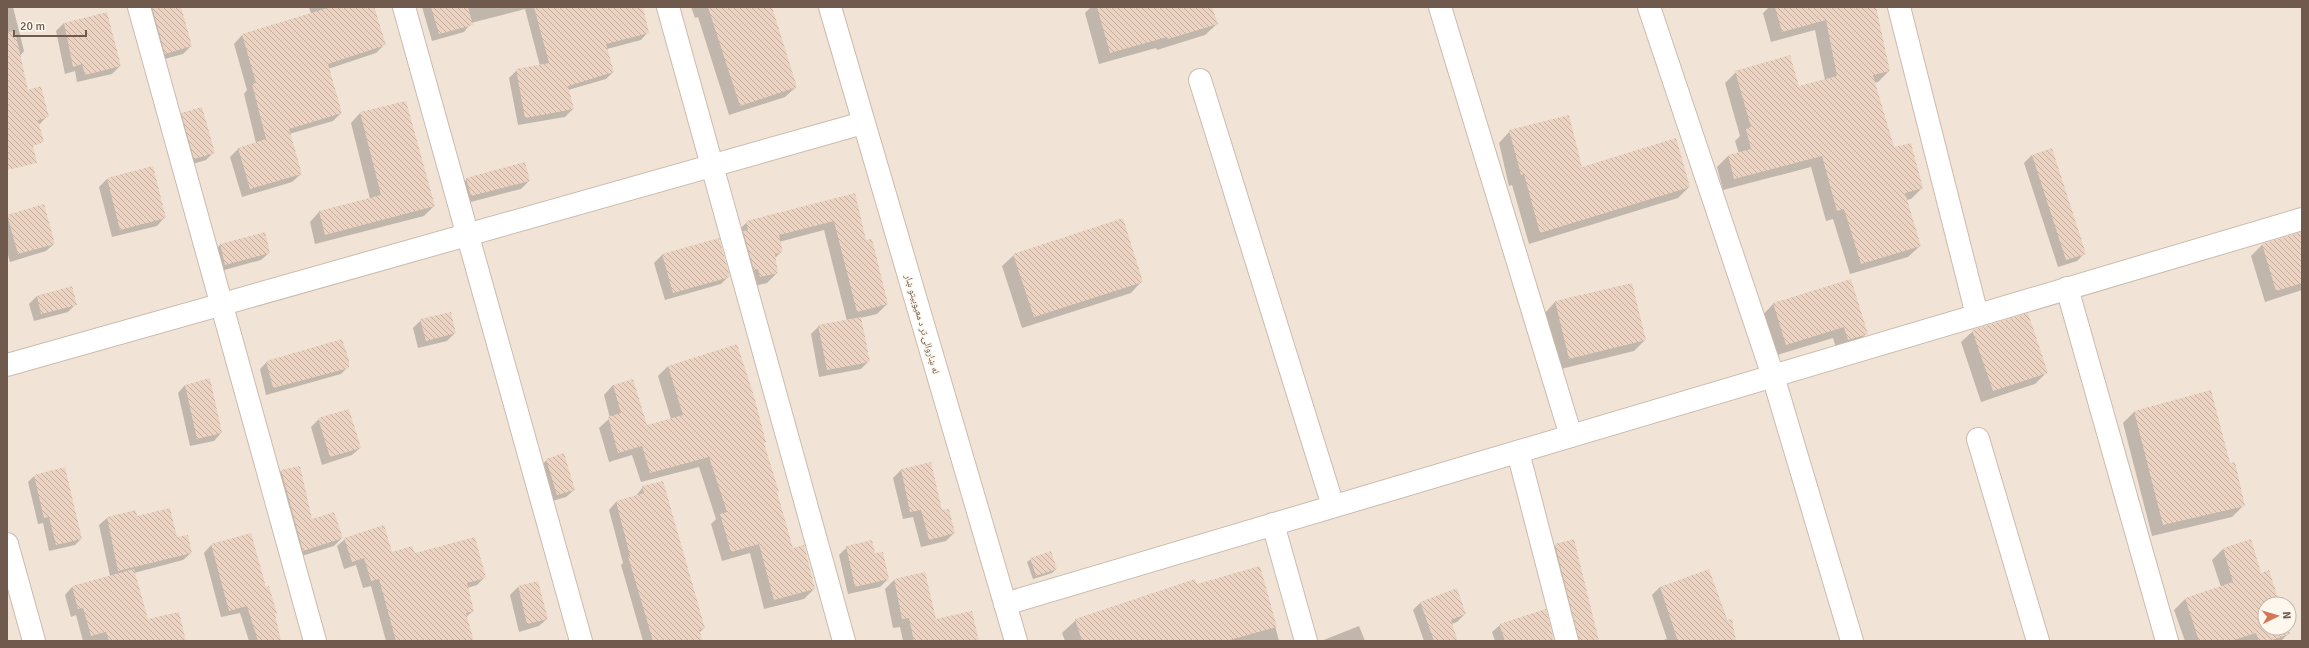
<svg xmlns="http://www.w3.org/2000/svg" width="2309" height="648" viewBox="0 0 2309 648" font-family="Signika,'Noto Naskh Arabic',sans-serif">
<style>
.residential{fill:#f1e4d6;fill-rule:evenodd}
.shadow{fill:#0003}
.building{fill:url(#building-back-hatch)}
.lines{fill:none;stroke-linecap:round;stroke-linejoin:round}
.street-casing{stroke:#cabbae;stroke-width:24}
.secondary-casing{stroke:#cdbbac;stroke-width:24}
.street{stroke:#fff;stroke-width:22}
.secondary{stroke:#fff;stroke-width:22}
.labels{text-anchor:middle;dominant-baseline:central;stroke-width:3;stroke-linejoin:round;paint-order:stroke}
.street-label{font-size:10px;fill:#705a4e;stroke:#fdf7ed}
</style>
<defs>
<pattern id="building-back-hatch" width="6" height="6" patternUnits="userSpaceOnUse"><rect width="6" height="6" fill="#ecd3c1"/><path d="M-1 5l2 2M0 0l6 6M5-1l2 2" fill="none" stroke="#c4ae9f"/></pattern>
</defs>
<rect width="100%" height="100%" fill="#faf2e7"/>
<path class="residential" d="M7 7H2302V641H7ZM2265 604H2289V628H2265Z"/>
<g class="shadow">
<polygon points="7,7 13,7 24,51 20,56 27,91 47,116 40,124 18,130 7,100"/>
<polygon points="145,7 180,7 191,46 183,54 157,61"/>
<polygon points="309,7 374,7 385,44 376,53 328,69 341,113 333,121 289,134 301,174 292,182 242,197 230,157 239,148 256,143 244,94 247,90 234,44 242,35 311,14"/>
<polygon points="422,7 642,7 648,32 641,40 607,49 613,72 606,79 568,90 573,109 565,117 518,125 509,78 517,70 540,66 525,9 471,23 464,32 432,41"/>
<polygon points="691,7 770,7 796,87 785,97 729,115 698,17 695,18"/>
<polygon points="1091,7 1211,7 1217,24 1205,35 1157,50 1156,48 1099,64 1085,13"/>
<polygon points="1769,7 1869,7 1889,71 1878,82 1874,83 1894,148 1922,188 1911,199 1906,200 1920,246 1908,257 1850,274 1833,219 1826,221 1811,167 1723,190 1717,167 1728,156 1739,154 1735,141 1740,136 1725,83 1736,72 1798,87 1825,80 1815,30 1771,42 1763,13"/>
<polygon points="64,23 120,66 112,74 77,82 75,71 65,74 56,31"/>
<polygon points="182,113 214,152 206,160 186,166 174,121"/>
<polygon points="360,113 434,206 424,216 315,244 310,222 319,212 370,199 351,123"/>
<polygon points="1510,131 1581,168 1689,187 1678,198 1529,244 1512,185 1509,186 1499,143"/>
<polygon points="2032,155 2085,253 2077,261 2058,267 2024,163"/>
<polygon points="107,179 164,218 157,226 112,237 99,187"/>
<polygon points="467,179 529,181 521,189 463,204 459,187"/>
<polygon points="854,195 866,242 887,304 877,314 860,318 869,361 861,369 819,377 811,334 819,326 847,321 824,230 779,242 782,251 775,258 777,273 767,283 750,287 737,232 747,222"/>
<polygon points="43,205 54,244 46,251 10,262 7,251 7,216"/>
<polygon points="2302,232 2302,290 2265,302 2251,256 2262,245"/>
<polygon points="265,234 269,253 261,260 217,272 212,253 220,245"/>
<polygon points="718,239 729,276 721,284 665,300 654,263 662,255"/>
<polygon points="1014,255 1142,281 1131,293 1022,328 1002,266"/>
<polygon points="1850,281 1866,334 1855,345 1837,351 1833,338 1774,356 1762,316 1773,304"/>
<polygon points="71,287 76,304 68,312 34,321 29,304 37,296"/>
<polygon points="1555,302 1645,340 1634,351 1557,370 1544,314"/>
<polygon points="421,320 455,333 447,341 418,348 413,328"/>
<polygon points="1973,331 2047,372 2035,384 1981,402 1961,342"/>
<polygon points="267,362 348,367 341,374 266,395 260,369"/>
<polygon points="668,366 765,442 763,444 778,491 776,493 792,549 814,589 804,599 764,609 750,553 722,561 711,524 716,519 699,467 641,482 632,455 609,462 599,428 610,418 604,395 613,385 646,426 671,419 658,376"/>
<polygon points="185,385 221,433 214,441 190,446 178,393"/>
<polygon points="2134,412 2244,505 2232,517 2152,536 2123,423"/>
<polygon points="319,419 360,448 352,455 322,465 311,427"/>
<polygon points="547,460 574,490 566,497 549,502 539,467"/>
<polygon points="299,467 311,520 342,538 334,546 295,558 273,479 281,471"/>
<polygon points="901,470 941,512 954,533 946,541 921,547 913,517 903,519 893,478"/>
<polygon points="34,476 81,539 75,545 49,551 43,523 38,524 28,482"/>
<polygon points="643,487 704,628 699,633 702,641 643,641 621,565 623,563 609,510 616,502 635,497"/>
<polygon points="135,511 136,517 176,538 191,553 183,560 134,573 147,620 185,641 83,641 76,615 71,617 65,595 72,587 110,576 99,525 107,518"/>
<polygon points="251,534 265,588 276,613 274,615 280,641 249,641 240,613 221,617 204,553 211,545"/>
<polygon points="345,539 392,553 414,554 485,577 477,585 467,588 473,611 466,617 473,641 386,641 371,586 363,588 356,565 344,569 337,546"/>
<polygon points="1556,545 1598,641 1570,641 1548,552"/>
<polygon points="847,547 874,554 888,579 880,587 848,594 839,555"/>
<polygon points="2223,549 2279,604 2265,604 2265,628 2287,628 2288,634 2281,641 2185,641 2174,610 2185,599 2221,587 2212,560"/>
<polygon points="1031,559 1056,569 1052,573 1033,579 1027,562"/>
<polygon points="1260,568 1279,641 1065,641 1062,633 1076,620"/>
<polygon points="1709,571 1735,641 1659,641 1667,639 1652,595 1660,587"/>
<polygon points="925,573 935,620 978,641 903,641 900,627 893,628 885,589 894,580"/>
<polygon points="538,583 547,619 539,626 519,632 510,595 518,587"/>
<polygon points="1421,602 1465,614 1457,622 1451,624 1457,641 1424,641 1413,610"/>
<polygon points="1500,625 1553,641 1495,641 1492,632"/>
<polygon points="1359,626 1365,641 1321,641"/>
</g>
<g class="building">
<polygon points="152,7 181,7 192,46 165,54"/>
<polygon points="331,7 374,7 386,45 328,64 342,113 289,129 302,174 250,189 238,148 266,139 252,84 256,83 242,34"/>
<polygon points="431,7 468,7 473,25 439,34"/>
<polygon points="534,7 643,7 649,33 606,44 614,72 568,86 574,109 525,118 516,69 549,63"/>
<polygon points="708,7 772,7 797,87 740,106"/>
<polygon points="1097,7 1212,7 1218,24 1168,39 1167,37 1110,53"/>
<polygon points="1775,7 1876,7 1890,71 1873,75 1894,147 1911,143 1923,188 1905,193 1921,246 1861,264 1844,209 1837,211 1822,156 1734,179 1728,155 1751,149 1746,129 1751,127 1735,71 1790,55 1799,86 1837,76 1826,20 1782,32"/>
<polygon points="107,12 121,66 85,75 82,64 73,67 64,23"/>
<polygon points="15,31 28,90 41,86 49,117 38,120 44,142 33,146 37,163 7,170 7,32"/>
<polygon points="406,101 435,206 325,235 319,211 381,195 360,112"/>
<polygon points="202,107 215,153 194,159 181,113"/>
<polygon points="1569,115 1582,167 1676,138 1690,187 1540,233 1524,174 1521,175 1509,130"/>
<polygon points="2052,148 2086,254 2066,260 2032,155"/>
<polygon points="525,162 530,181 471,196 466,178"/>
<polygon points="153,166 166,218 120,230 107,178"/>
<polygon points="855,193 866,240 872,239 888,304 857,312 834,221 779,235 783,252 775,254 778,273 760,277 758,269 754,270 743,231 748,230 746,221"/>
<polygon points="44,204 55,244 18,254 7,215"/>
<polygon points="1123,218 1143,282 1034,317 1013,254"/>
<polygon points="265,232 270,253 225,265 220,244"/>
<polygon points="2302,232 2302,283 2276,291 2262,244"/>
<polygon points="719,238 730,277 673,293 662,254"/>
<polygon points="1851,279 1868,334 1848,340 1844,327 1786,345 1773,303"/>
<polygon points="1632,283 1646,340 1569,359 1555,301"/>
<polygon points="72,286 77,305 41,314 37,296"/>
<polygon points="451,312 456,333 426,341 420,319"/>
<polygon points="2028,313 2048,373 1993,391 1972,330"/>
<polygon points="861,317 870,362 827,370 818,325"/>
<polygon points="342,339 349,360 349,368 273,388 266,361"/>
<polygon points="737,344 754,396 766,442 764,443 779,492 777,492 793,548 804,545 815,589 774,600 759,544 731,552 720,514 727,512 709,457 650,473 642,446 618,453 608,417 621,413 613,385 633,379 647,425 683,415 668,366"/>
<polygon points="210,378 222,433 197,439 185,385"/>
<polygon points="2211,390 2230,463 2235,462 2245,506 2163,525 2134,411"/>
<polygon points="349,409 361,448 330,457 318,418"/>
<polygon points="564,453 575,490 557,495 546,459"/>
<polygon points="931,462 942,510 949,509 955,533 929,540 921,510 910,512 901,469"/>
<polygon points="300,466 312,519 334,512 343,538 303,551 281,470"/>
<polygon points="65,467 82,539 56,545 49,517 44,518 34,475"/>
<polygon points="663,481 705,628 699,630 703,641 653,641 628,556 630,556 616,501 644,493 642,486"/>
<polygon points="170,508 177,537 188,535 192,553 118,571 107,517 136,510 137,516"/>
<polygon points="384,525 392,552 412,546 415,553 475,537 486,578 467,583 474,611 466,613 474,641 396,641 379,579 371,581 364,558 352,562 344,538"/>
<polygon points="251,533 266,587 269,586 277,614 275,614 281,641 258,641 247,606 229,611 211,544"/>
<polygon points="1574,539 1599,641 1579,641 1555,544"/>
<polygon points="2251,539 2261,573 2269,570 2280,604 2265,604 2265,628 2288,628 2290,634 2269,641 2259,641 2256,633 2231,641 2199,641 2185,598 2233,582 2223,548"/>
<polygon points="872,540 875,553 883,552 889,579 855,587 846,546"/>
<polygon points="1051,551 1057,569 1036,576 1030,558"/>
<polygon points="1260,566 1277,627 1226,641 1082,641 1075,619 1195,579 1197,584"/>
<polygon points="134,569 148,619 179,612 186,641 109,641 106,632 91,636 83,608 78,609 72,586"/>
<polygon points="1709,569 1727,620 1732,619 1736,641 1678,641 1660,587"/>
<polygon points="925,572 936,619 972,611 979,641 914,641 909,618 902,619 894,579"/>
<polygon points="538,581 548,619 527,624 518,586"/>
<polygon points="1457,588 1466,614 1451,620 1458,641 1434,641 1420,602"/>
<polygon points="1546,609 1554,641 1505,641 1499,624"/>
</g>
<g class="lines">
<g class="street-casing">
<g id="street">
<polyline points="139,7 315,641"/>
<polyline points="404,7 581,641"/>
<polyline points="668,7 844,641"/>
<polyline points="1440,7 1571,436"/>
<polyline points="1649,7 1773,376 1852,641"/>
<polyline points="1899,7 1977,315"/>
<polyline points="1200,80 1333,506"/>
<polyline points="2067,288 2167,641"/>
<polyline points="7,365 863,123"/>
<polyline points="1978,439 2038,641"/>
<polyline points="1518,452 1567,641"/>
<polyline points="1273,524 1306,641"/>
<polyline points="7,544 34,641"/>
<polyline points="1005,604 2302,219"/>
</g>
</g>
<g class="secondary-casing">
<polyline id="secondary" points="830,7 1016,641"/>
</g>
<use href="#street" class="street"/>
<use href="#secondary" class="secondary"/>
</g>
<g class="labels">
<g class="street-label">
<text transform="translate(922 324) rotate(74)">له ښاروالۍ تر د معیوبیتو ښار</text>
</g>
</g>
<rect width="2309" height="648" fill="none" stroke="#705a4e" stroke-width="16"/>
<g transform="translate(2277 616) rotate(85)"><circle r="19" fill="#fdf7ed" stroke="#c5b8ad"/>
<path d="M0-3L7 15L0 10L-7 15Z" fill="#d67659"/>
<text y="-6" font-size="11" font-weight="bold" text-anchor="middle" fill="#705a4e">N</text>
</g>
<path d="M14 30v6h72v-6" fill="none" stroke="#705a4e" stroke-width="2"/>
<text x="20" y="30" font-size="12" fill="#705a4e" stroke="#fdf7ed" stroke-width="3" paint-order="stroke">20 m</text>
</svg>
